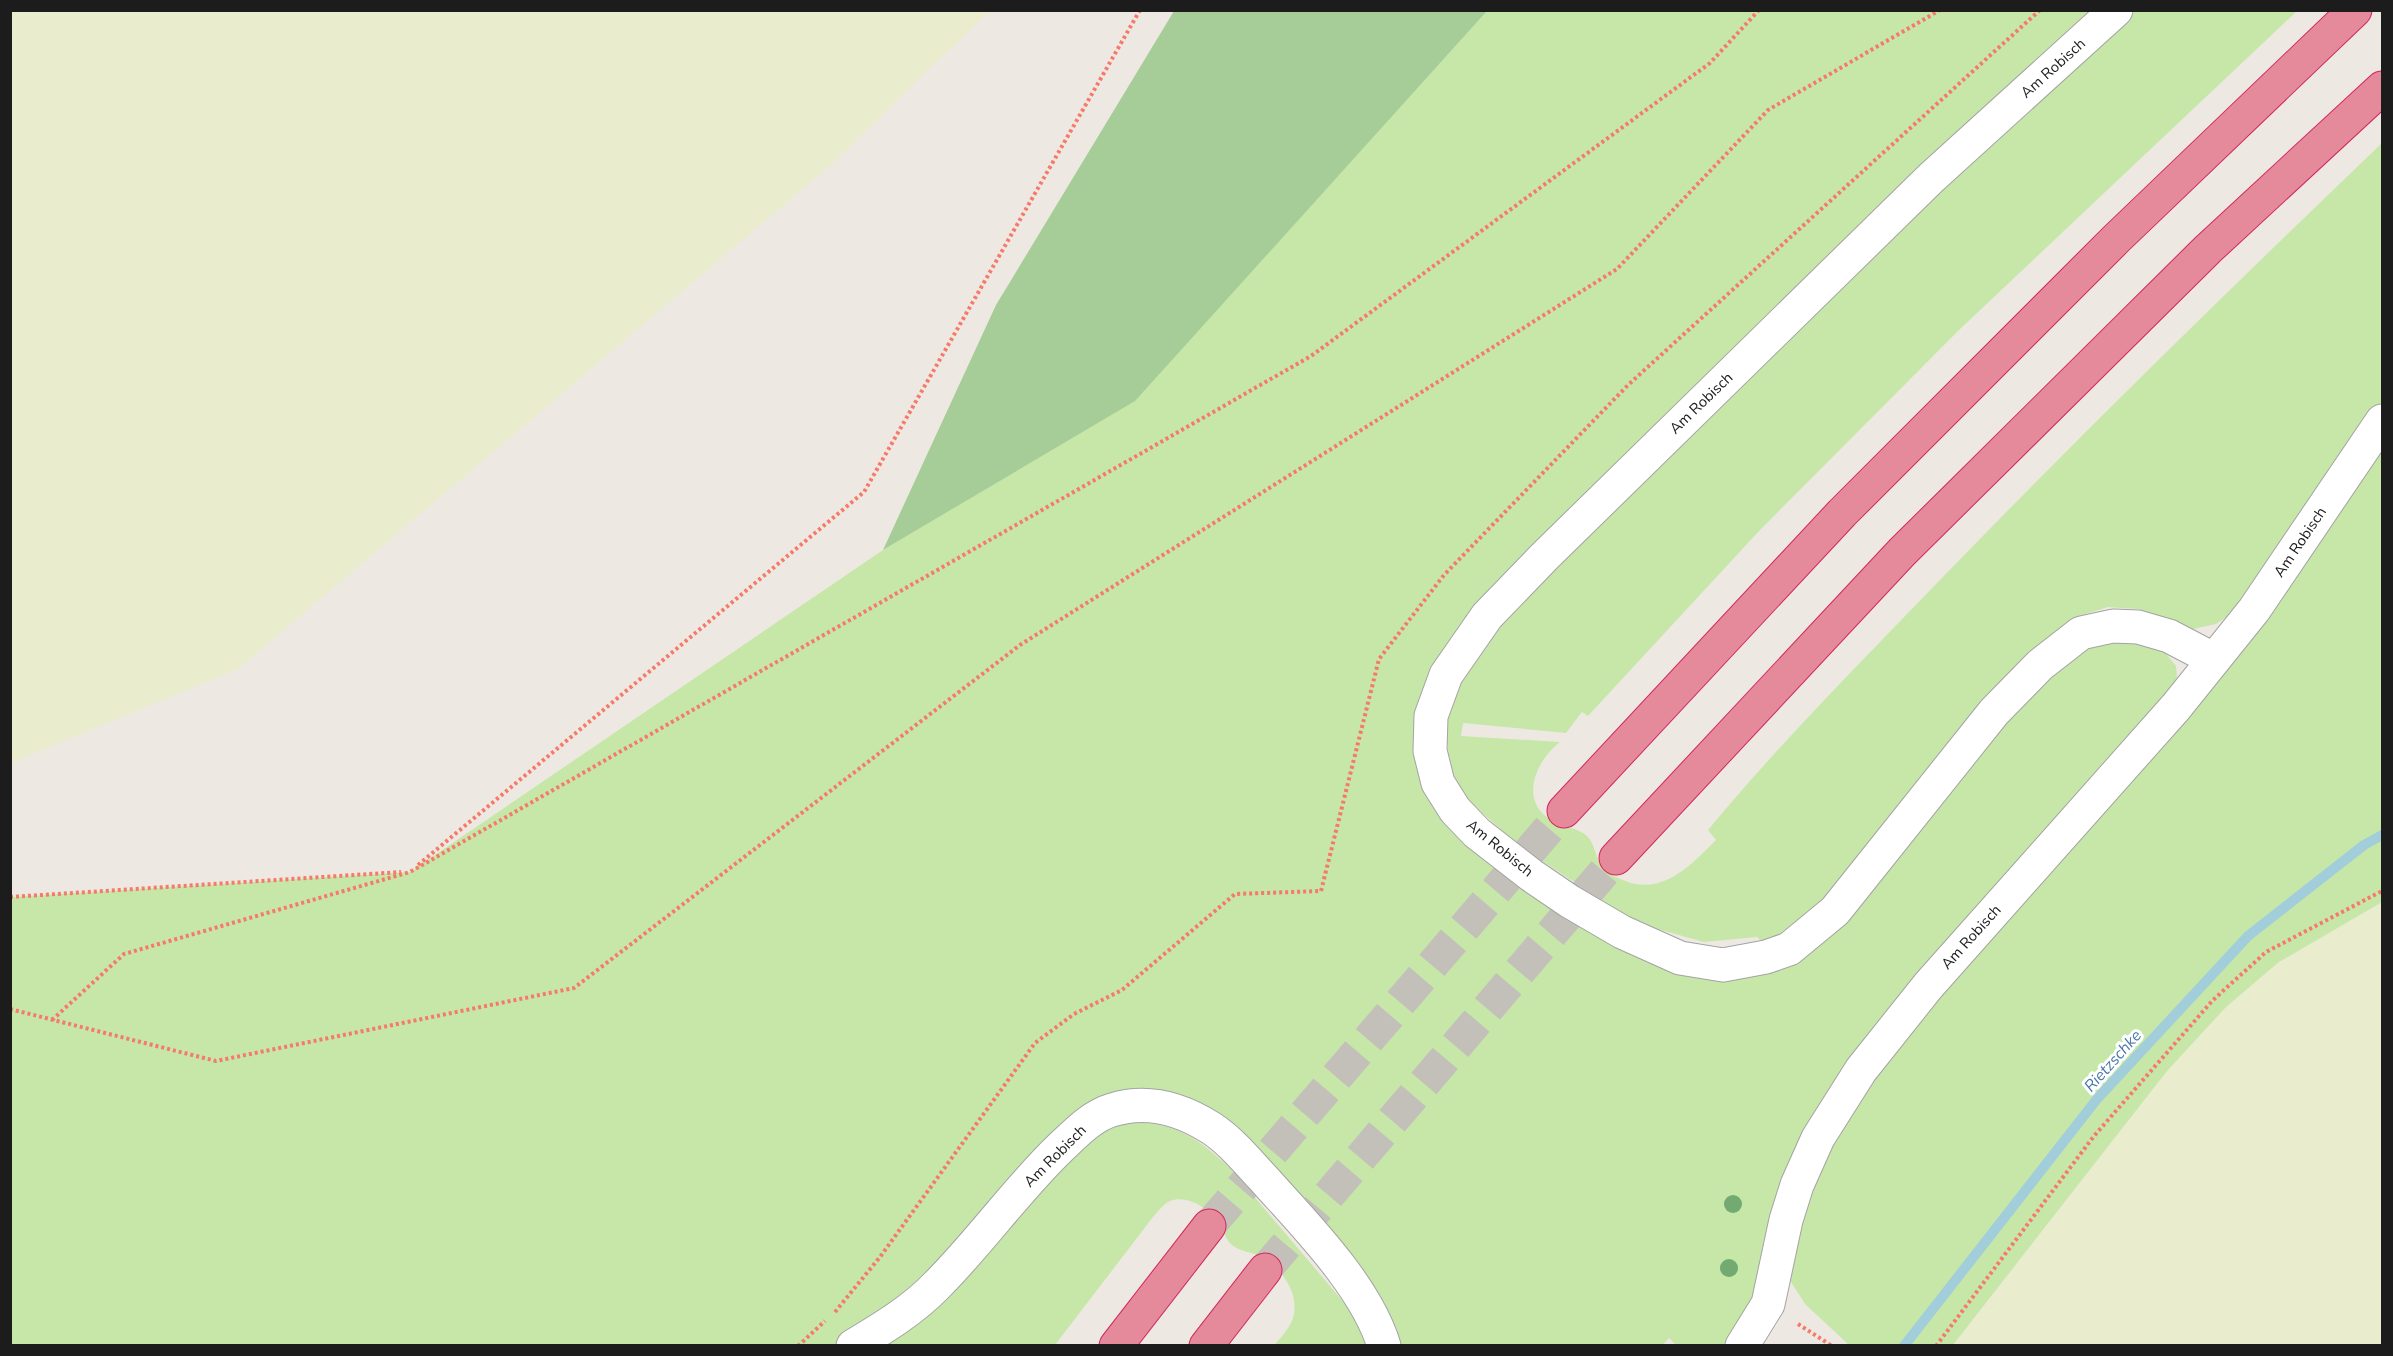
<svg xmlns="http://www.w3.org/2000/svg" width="2393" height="1356" viewBox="0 0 2393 1356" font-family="'Nunito Sans',sans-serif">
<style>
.farmland{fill:#e9eccd}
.grass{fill:#c6e7a8}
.forest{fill:#a6cc97}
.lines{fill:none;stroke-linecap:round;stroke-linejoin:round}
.stream{stroke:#a2cdda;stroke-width:10}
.highway-tunnel{stroke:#c3c0ba;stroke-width:33;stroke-dasharray:33 16;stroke-linecap:butt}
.minor-casing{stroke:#a3a3a3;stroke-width:35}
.highway-casing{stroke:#d22761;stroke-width:35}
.path{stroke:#f6796a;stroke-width:4;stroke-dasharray:3 3;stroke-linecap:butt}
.minor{stroke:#fff;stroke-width:33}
.highway{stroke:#e48a9a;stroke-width:33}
.tree{fill:#72aa72}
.labels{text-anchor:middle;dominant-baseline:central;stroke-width:6;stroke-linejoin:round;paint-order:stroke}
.street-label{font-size:15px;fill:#1c1c1c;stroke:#fff}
.water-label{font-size:16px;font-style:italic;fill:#4b79a8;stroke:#fff}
</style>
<rect width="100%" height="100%" fill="#ede9e2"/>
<g class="farmland">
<polygon points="690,11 704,26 691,11 989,11 832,164 238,669 11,763 11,11"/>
<polygon points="2382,902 2382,1345 1953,1346 2167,1071 2226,1007 2279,962"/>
</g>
<g class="grass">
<polygon points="1487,11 2105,11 1482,618 1420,763 1596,935 1656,966 1685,973 1723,977 1764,974 1795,960 2059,658 2116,636 2158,644 2176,666 2177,677 2168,696 1854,1065 1757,1298 1730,1345 1676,1345 1669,1338 1662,1346 1398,1345 1253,1151 1122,1102 913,1301 843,1345 11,1346 11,897 410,872 883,550 1134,401"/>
<path d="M2135 11H2297L1959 330 1759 531 1588 716 1582 712 1566 733 1463 723 1461 736 1560 742C1535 761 1518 803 1553 821 1564 827 1578 828 1587 836 1596 845 1595 859 1603 868 1608 875 1616 877 1623 880 1662 897 1691 865 1716 840L1708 830C1780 743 1860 663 1938 582 2083 432 2232 287 2382 143V403L2236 611 2216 624 2193 629 2138 609 2108 607 2076 617 2045 640 1817 914 1781 937 1763 943 1757 937 1704 942 1650 927 1616 910 1517 844 1469 801 1454 785 1448 763V745L1441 744 1442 721 1459 678 1490 637 1594 529 1942 187Z"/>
<polygon points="2382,439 2382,902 2279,962 2226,1007 2167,1071 1953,1345 1849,1345 1805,1304 1791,1282 1790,1258 1820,1150 1869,1077"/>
<path d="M1126 1122C1174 1122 1194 1135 1229 1167L1363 1325 1371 1345H1275C1280 1338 1287 1331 1291 1323 1303 1298 1283 1269 1262 1257 1252 1252 1241 1252 1232 1245 1226 1240 1224 1232 1220 1225 1211 1210 1188 1194 1170 1201 1163 1204 1158 1212 1153 1217L1055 1345 879 1346 1095 1133Z"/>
</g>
<polygon class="forest" points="1174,11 1487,11 1135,401 883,550 996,305"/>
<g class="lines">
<polyline class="stream" points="1904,1346 2097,1099 2248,936 2364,845 2382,835"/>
<g class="highway-tunnel">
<polyline points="1209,1226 1564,811"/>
<polyline points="1265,1270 1616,858"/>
</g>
<g class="minor-casing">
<g id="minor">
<polyline points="2116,10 1931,178 1544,557 1487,616 1446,675 1431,716 1430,751 1438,783 1455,810 1477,833 1531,875 1569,901 1622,932 1680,958 1723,965 1766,957 1789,949 1835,911 1994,712 2040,665 2081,633 2113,626 2138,627 2169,636 2213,659"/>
<path d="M853 1346C883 1328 913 1310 937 1285 981 1241 1017 1189 1061 1147 1077 1132 1092 1116 1112 1110 1147 1099 1181 1109 1211 1128 1231 1141 1247 1161 1263 1178 1304 1224 1366 1286 1384 1346"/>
<polyline points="1742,1346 1768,1304 1786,1220 1797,1185 1818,1138 1861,1070 1928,986 2176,707 2254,610 2382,421"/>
</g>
</g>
<g class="highway-casing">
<g id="highway">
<polyline points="1564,811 1842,513 2116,239 2355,10"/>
<polyline points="1616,858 1902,552 2208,249 2382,88"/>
<polyline points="1116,1346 1209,1226"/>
<polyline points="1206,1346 1265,1270"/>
</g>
</g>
<g class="path">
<polyline points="418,865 864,492 1140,10"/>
<polyline points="10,897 401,872"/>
<polyline points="10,1009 216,1061 574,988 1020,645 1617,269 1768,110 1940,10"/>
<polyline points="52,1020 124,954 410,872 1311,356 1710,63 1759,10"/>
<polyline points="835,1312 880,1257 1035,1043 1074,1014 1122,990 1235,894 1321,891 1379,659 1444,575 1628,385 2040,10"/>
<polyline points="1798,1324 1832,1346"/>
<polyline points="798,1346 825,1321"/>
<polyline points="1936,1346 2094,1136 2213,1000 2266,952 2382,891"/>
</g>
<use href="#minor" class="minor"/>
<use href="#highway" class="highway"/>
</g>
<g class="tree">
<circle cx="1733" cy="1204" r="9"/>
<circle cx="1729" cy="1268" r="9"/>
</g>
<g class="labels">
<g class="street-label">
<text transform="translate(2053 68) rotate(-42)">Am Robisch</text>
<text transform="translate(1701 403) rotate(-44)">Am Robisch</text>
<text transform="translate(2300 542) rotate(-56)">Am Robisch</text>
<text transform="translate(1500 848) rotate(39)">Am Robisch</text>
<text transform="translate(1971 937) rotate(-48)">Am Robisch</text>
<text transform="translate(1055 1156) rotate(-45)">Am Robisch</text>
</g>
<g class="water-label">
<text transform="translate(2113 1061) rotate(-48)">Rietzschke</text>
</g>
</g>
<rect width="2393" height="1356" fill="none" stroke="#1c1c1c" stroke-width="24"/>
</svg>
